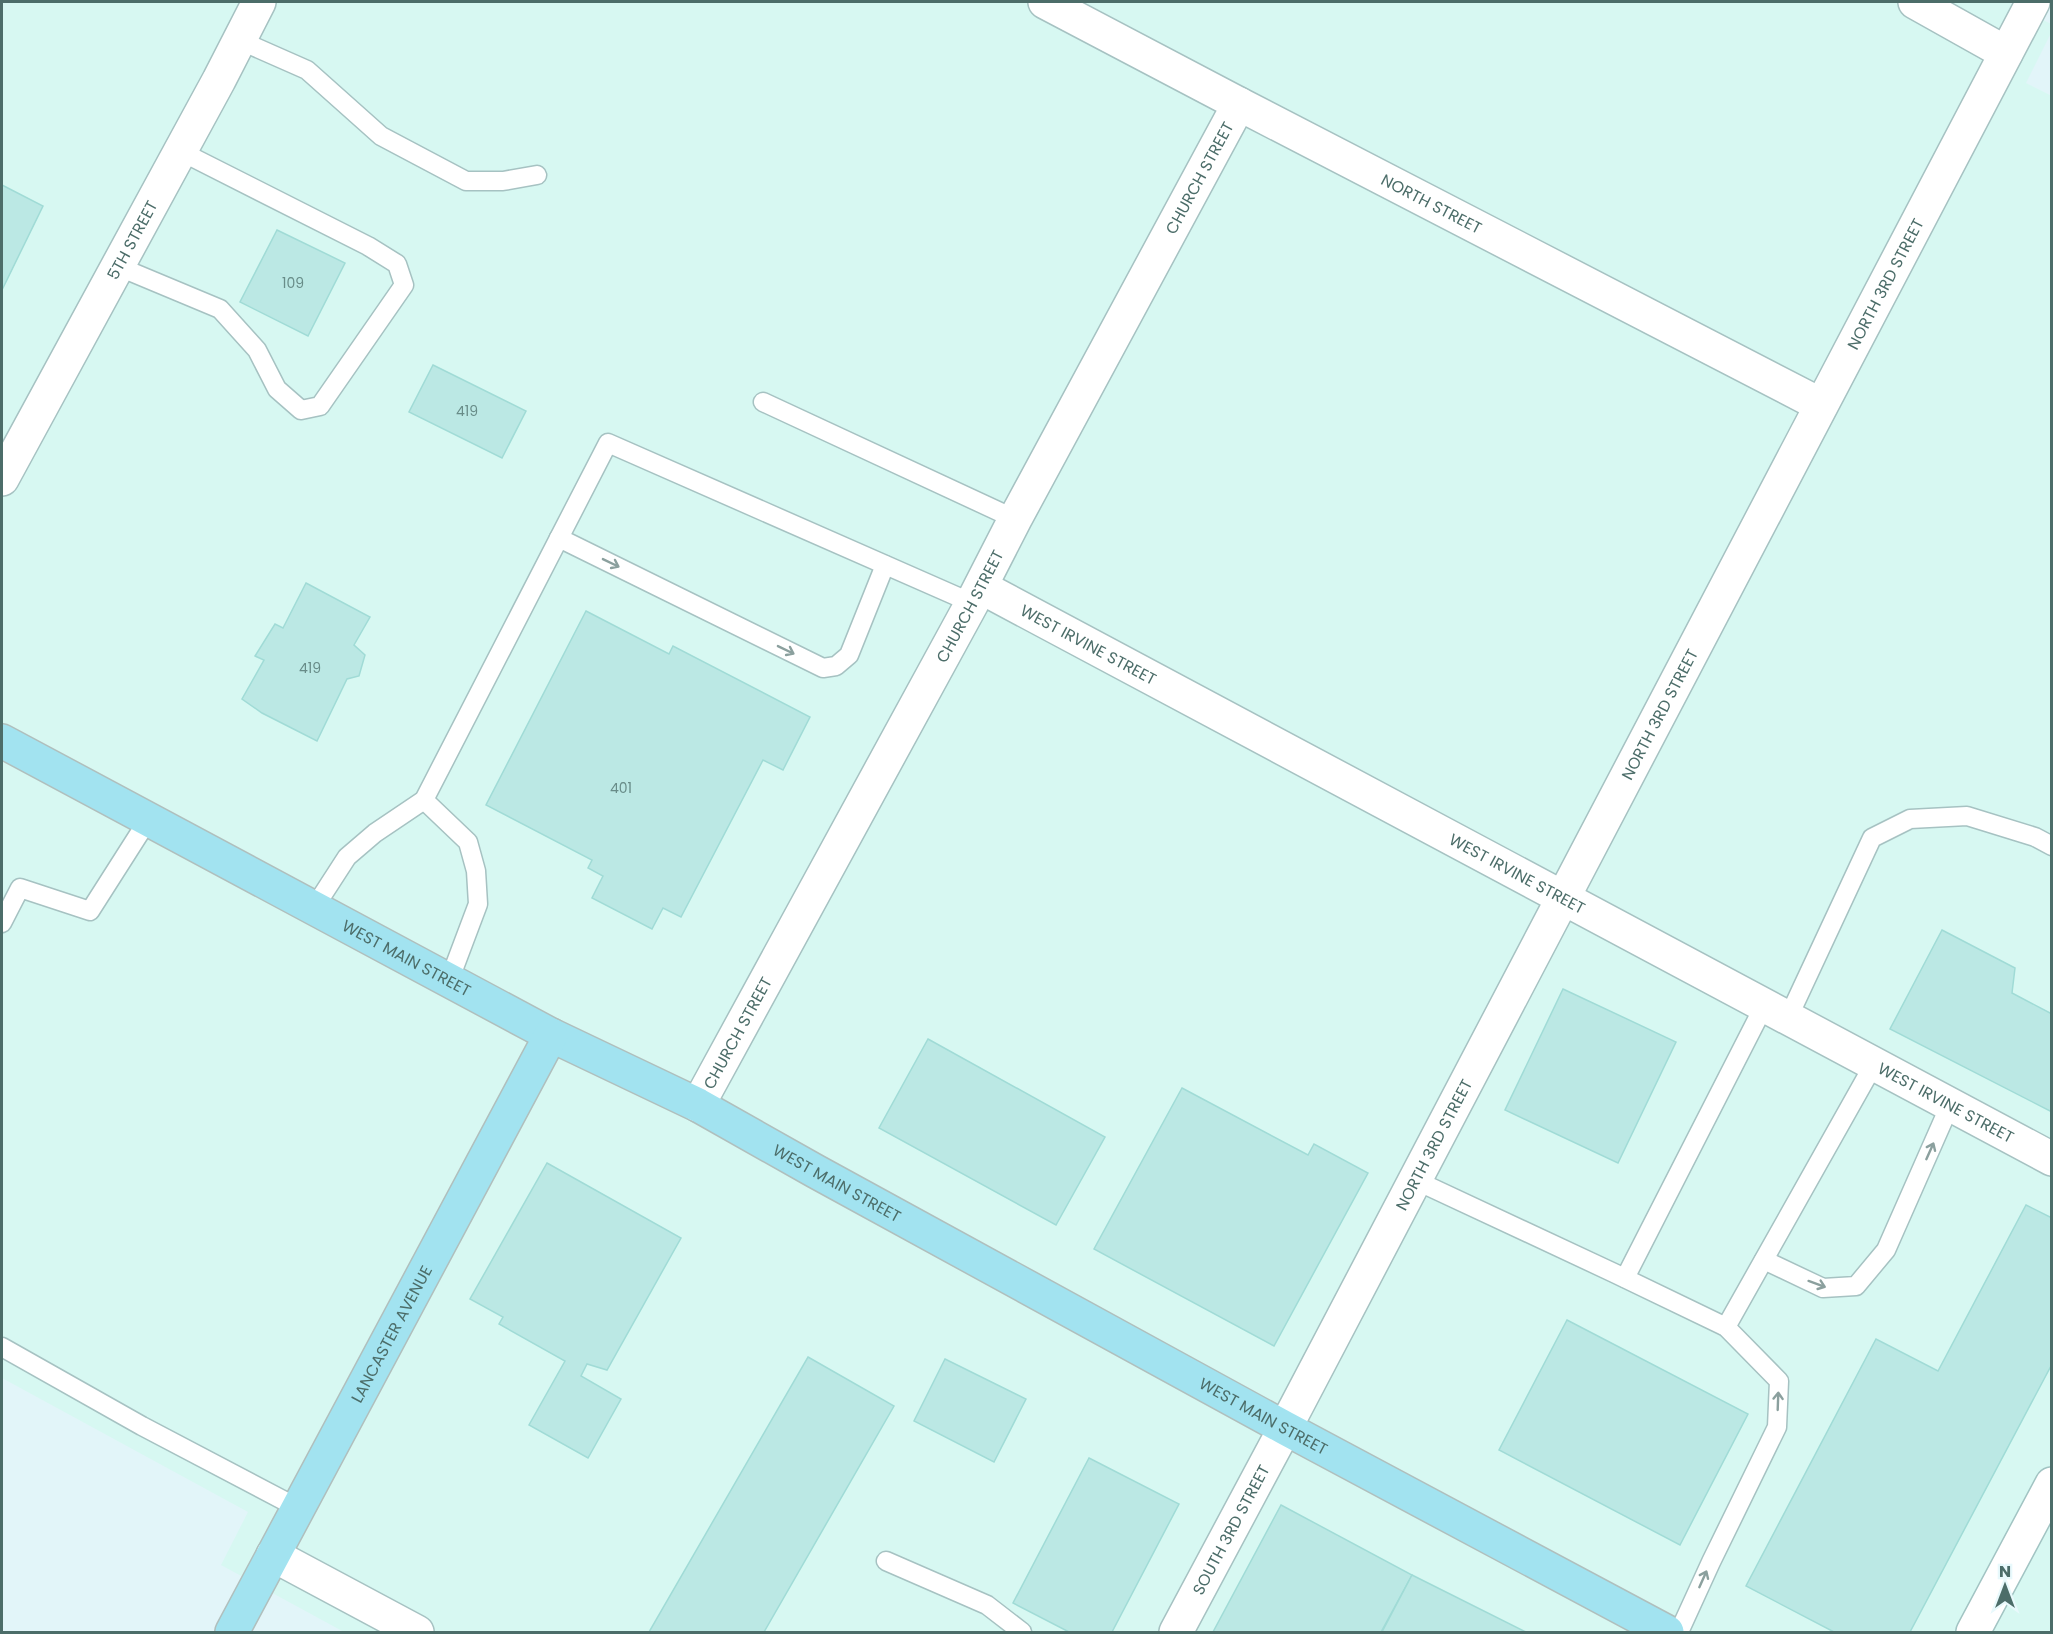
<svg xmlns="http://www.w3.org/2000/svg" width="2053" height="1634" viewBox="0 0 2053 1634" font-family="Poppins,sans-serif">
<style>
.commercial{fill:#d7f8f2}
.building{fill:#bbe8e4;stroke:#a0dbd6;stroke-width:1.5}
.lines{fill:none;stroke-linecap:round;stroke-linejoin:round}
.service-casing{stroke:#a6c2c2;stroke-width:21}
.minor-casing{stroke:#a6c2c2;stroke-width:36}
.tertiary-casing{stroke:#a6c2c2;stroke-width:36}
.secondary-casing{stroke:#a2c4c3;stroke-width:36}
.primary-casing{stroke:#b0bfbd;stroke-width:36}
.service{stroke:#fff;stroke-width:18}
.minor{stroke:#fff;stroke-width:33}
.tertiary{stroke:#fff;stroke-width:33}
.secondary{stroke:#fff;stroke-width:33}
.primary{stroke:#a2e3f0;stroke-width:33}
.oneway{stroke:#8ba09e}
.labels{text-anchor:middle;dominant-baseline:central;stroke-width:4.5;stroke-linejoin:round;paint-order:stroke}
.number-label{font-size:14px;fill:#688c88}
.street-label{font-size:16px;fill:#4c6d69;stroke:#e8f9fc}
</style>
<rect width="100%" height="100%" fill="#e2f5f9"/>
<polygon class="commercial" points="2,2 2008,2 2051,24 2051,33 2026,83 2052,96 2051,1632 344,1632 221,1565 248,1512 2,1378"/>
<g class="building">
<polygon points="2,185 43,206 2,290"/>
<polygon points="277,230 345,263 308,336 240,302"/>
<polygon points="433,365 526,411 502,458 409,412"/>
<polygon points="306,583 370,617 354,645 365,655 359,676 347,679 317,741 262,713 242,699 264,660 255,656 275,624 283,628"/>
<polygon points="586,611 669,654 673,646 810,717 783,770 763,760 681,917 663,908 652,929 592,898 603,876 588,868 592,860 486,805"/>
<polygon points="1942,930 2015,968 2012,993 2052,1014 2052,1112 1890,1029"/>
<polygon points="1563,989 1676,1042 1618,1163 1505,1110"/>
<polygon points="928,1039 1105,1137 1056,1225 879,1128"/>
<polygon points="1182,1088 1308,1155 1314,1144 1368,1173 1274,1346 1094,1249"/>
<polygon points="547,1163 681,1238 607,1370 587,1364 581,1376 621,1399 588,1458 529,1425 565,1361 499,1324 503,1317 470,1299"/>
<polygon points="2026,1205 2052,1218 2052,1364 1910,1632 1834,1632 1746,1586 1876,1339 1938,1371"/>
<polygon points="1567,1320 1748,1414 1680,1545 1499,1450"/>
<polygon points="808,1357 894,1406 764,1632 649,1632"/>
<polygon points="945,1359 1026,1399 994,1462 914,1421"/>
<polygon points="1089,1458 1179,1504 1112,1632 1069,1632 1013,1603"/>
<polygon points="1281,1505 1412,1575 1381,1632 1213,1632"/>
<polygon points="1412,1575 1526,1632 1382,1632"/>
</g>
<g class="lines">
<g class="service-casing">
<g id="service">
<polyline points="239,40 307,70 381,136 466,181 503,181 537,175"/>
<polyline points="117,266 220,309 257,350 277,389 301,410 320,406 404,285 397,264 368,246 180,151"/>
<polyline points="763,402 1015,519"/>
<polyline points="559,538 823,668 836,666 849,655 885,565"/>
<polyline points="424,800 468,842 476,871 478,904 449,981"/>
<polyline points="314,908 347,857 375,833 424,800 608,443 972,603"/>
<polyline points="2,923 20,888 90,911 148,820"/>
<polyline points="1788,1018 1872,838 1910,819 1967,816 2035,837 2052,846"/>
<polyline points="1415,1180 1614,1273 1726,1327 1779,1381 1777,1427 1711,1562 1679,1632"/>
<polyline points="1764,1260 1823,1288 1856,1286 1886,1250 1950,1105"/>
<polyline points="1625,1278 1764,1006"/>
<polyline points="1726,1327 1874,1064"/>
<polyline points="2,1347 142,1426 298,1508"/>
<polyline points="886,1561 987,1605 1022,1632"/>
</g>
</g>
<g class="minor-casing">
<g id="minor">
<path id="s1" d="M1045 2 1239 104 1821 405"/>
<polyline points="1915,2 2006,53"/>
<path id="s2" d="M2 479 219 80 259 2"/>
<path id="s3" d="M981 587 2052 1159"/>
<path id="s4" d="M698 1105 972 603 1015 519 1239 104"/>
<polyline points="273,1555 417,1632"/>
<path id="s5" d="M1176 1632 1285 1428"/>
</g>
</g>
<g class="tertiary-casing">
<g id="tertiary">
<path id="s6" d="M1285 1428 2033 2"/>
</g>
</g>
<g class="secondary-casing">
<polyline id="secondary" points="1973,1632 2052,1484"/>
</g>
<g class="primary-casing">
<g id="primary">
<path id="s7" d="M2 741 551 1035 698 1105 815 1171 1285 1428 1667 1632"/>
<path id="s8" d="M232 1632 551 1035"/>
</g>
</g>
<use href="#service" class="service"/>
<use href="#minor" class="minor"/>
<use href="#tertiary" class="tertiary"/>
<use href="#secondary" class="secondary"/>
<use href="#primary" class="primary"/>
</g>
<defs><path id="oneway-shaft" d="M-6 0H5M1.5-3L5.5 0L1.5 3" fill="none" stroke-width="1.6" stroke-linecap="round" stroke-linejoin="round" transform="scale(1.5)"/></defs>
<g class="oneway">
<use href="#oneway-shaft" transform="translate(611 563) rotate(26)"/>
<use href="#oneway-shaft" transform="translate(786 650) rotate(26)"/>
<use href="#oneway-shaft" transform="translate(1930 1151) rotate(-66)"/>
<use href="#oneway-shaft" transform="translate(1817 1284) rotate(20)"/>
<use href="#oneway-shaft" transform="translate(1778 1401) rotate(-88)"/>
<use href="#oneway-shaft" transform="translate(1703 1579) rotate(-66)"/>
</g>
<g class="labels">
<g class="number-label">
<text x="293" y="283">109</text>
<text x="467" y="411">419</text>
<text x="310" y="668">419</text>
<text x="621" y="788">401</text>
</g>
<g class="street-label">
<text stroke="none"><textPath href="#s4" startOffset="1054">CHURCH STREET</textPath></text>
<text stroke="none"><textPath href="#s1" startOffset="436">NORTH STREET</textPath></text>
<text stroke="none"><textPath href="#s2" startOffset="272">5TH STREET</textPath></text>
<text stroke="none"><textPath href="#s6" startOffset="1292">NORTH 3RD STREET</textPath></text>
<text stroke="none"><textPath href="#s4" startOffset="568">CHURCH STREET</textPath></text>
<text stroke="none"><textPath href="#s3" startOffset="122">WEST IRVINE STREET</textPath></text>
<text stroke="none"><textPath href="#s6" startOffset="806">NORTH 3RD STREET</textPath></text>
<text stroke="none"><textPath href="#s3" startOffset="608">WEST IRVINE STREET</textPath></text>
<text stroke="none"><textPath href="#s7" startOffset="459">WEST MAIN STREET</textPath></text>
<text stroke="none"><textPath href="#s4" startOffset="82">CHURCH STREET</textPath></text>
<text stroke="none"><textPath href="#s3" startOffset="1094">WEST IRVINE STREET</textPath></text>
<text stroke="none"><textPath href="#s6" startOffset="320">NORTH 3RD STREET</textPath></text>
<text stroke="none"><textPath href="#s7" startOffset="945">WEST MAIN STREET</textPath></text>
<text stroke="none"><textPath href="#s8" startOffset="338">LANCASTER AVENUE</textPath></text>
<text stroke="none"><textPath href="#s7" startOffset="1431">WEST MAIN STREET</textPath></text>
<text stroke="none"><textPath href="#s5" startOffset="116">SOUTH 3RD STREET</textPath></text>
</g>
</g>
<rect width="2053" height="1634" fill="none" stroke="#4c6d69" stroke-width="6"/>
<g transform="translate(2005 1586)" stroke="#e8f9fc" stroke-width="4.5" paint-order="stroke">
<path d="M0-4.5L10 22L0 15L-10 22Z" fill="#4c6d69"/>
<text y="-9" font-size="16" font-weight="bold" text-anchor="middle" fill="#4c6d69">N</text>
</g>
</svg>
